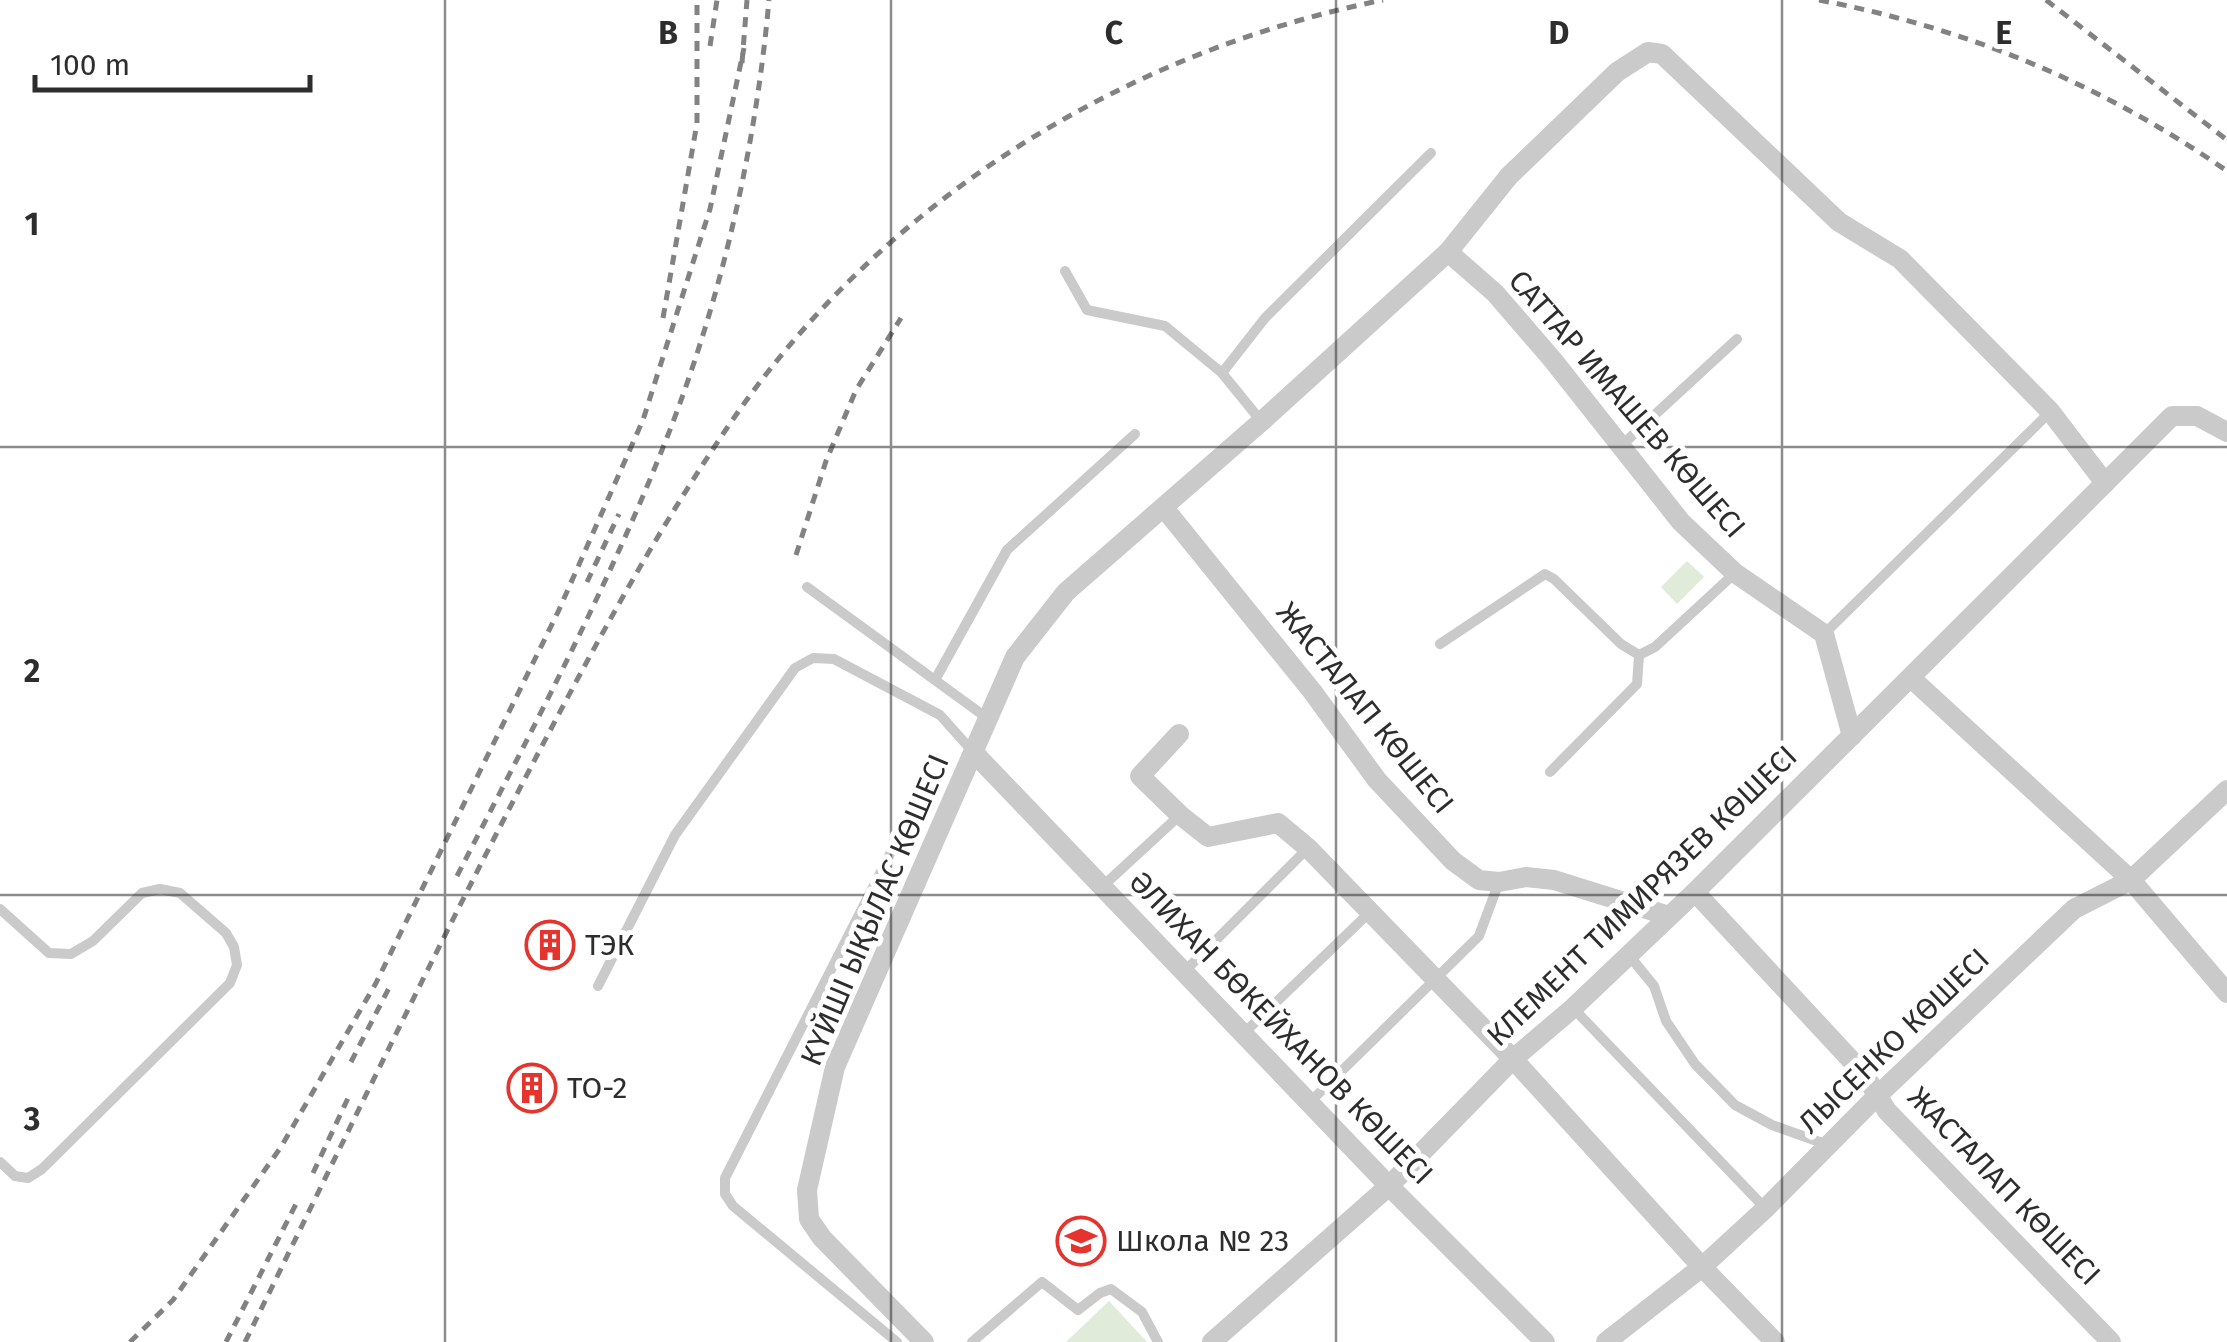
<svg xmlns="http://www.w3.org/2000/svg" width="2227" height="1342" viewBox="0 0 2227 1342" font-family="'Fira Sans',sans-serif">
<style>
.green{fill:#e1ebda}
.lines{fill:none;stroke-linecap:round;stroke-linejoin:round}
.lane{stroke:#cacaca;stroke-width:10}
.street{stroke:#cacaca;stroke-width:20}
.rail{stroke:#828282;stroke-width:5;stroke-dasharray:10 8;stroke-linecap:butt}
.grid{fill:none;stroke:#2d2d2d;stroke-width:2.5;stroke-opacity:0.55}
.labels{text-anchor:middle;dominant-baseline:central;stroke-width:10;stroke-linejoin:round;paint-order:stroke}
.street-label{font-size:30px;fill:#2d2d2d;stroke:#fff}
.poi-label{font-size:30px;fill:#2d2d2d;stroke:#fff;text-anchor:start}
.grid-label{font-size:32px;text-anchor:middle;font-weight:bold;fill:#2d2d2d;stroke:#fff;stroke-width:10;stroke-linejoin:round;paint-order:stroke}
</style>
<rect width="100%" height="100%" fill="#fff"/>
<g class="green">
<polygon points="1687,561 1704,577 1677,604 1661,587"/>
<polygon points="1109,1301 1147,1342 1066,1342"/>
</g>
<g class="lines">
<g class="lane">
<polyline points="1065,271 1087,310 1165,326 1222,373 1261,421"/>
<polyline points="1222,373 1265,318 1431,153"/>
<polyline points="1622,445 1737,339"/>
<polyline points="807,587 987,718"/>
<polyline points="1824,634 2050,412"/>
<polyline points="1440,644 1545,574 1554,579 1621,644 1639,655 1655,647 1735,573"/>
<polyline points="935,680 1007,550 1135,434"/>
<polyline points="1550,772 1637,684 1639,655"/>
<polyline points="893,848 725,1178 725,1194 733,1206 897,1342"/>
<polyline points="1103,886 1180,815"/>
<polyline points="0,909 49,953 71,954 93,941 142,893 160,889 180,893 226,933 234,947 237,965 230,983 42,1169 28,1178 15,1176 0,1162"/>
<polyline points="1628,954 1654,986 1666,1021 1695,1064 1735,1105 1772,1125 1828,1145"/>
<polyline points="1183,973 1308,848"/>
<polyline points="598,986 675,835 795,668 813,658 834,659 940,715 974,753"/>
<polyline points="1573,1008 1765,1208"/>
<polyline points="1243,1034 1370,912"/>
<polyline points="1310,1102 1479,936 1499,882"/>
<polyline points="972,1342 1042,1282 1078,1310 1100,1293 1111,1289 1142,1312 1158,1342"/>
</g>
<g class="street">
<polyline points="1448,252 1495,293 1552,359 1681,522 1735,573 1824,634 1852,736"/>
<polyline points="1164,508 1312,691 1377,780 1453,861 1479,880 1499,882 1526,877 1554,880 1669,916"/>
<polyline points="1911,678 2131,880 2227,993"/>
<polyline points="1179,734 1140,776 1180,815 1208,837 1278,823 1308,848 1513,1059 1702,1267 1775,1342"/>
<polyline points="975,754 1389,1186 1545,1342"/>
<polyline points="1695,892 1864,1074 1887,1111 2111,1342"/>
<polyline points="924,1342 822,1238 809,1219 807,1190 835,1067 1015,657 1066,592 1262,421 1448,252 1509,176 1617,72 1648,52 1662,54 1839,222 1900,259 2050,411 2105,483 2172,416 2197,416 2227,432"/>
<polyline points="1212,1342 1389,1186 1513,1059 1573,1008 1695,892 2105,483"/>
<polyline points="1606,1342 1702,1267 1765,1209 1877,1096 2074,909 2131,880 2227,790"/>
</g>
<g class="rail">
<path d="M1819 0C1970 29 2101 84 2227 171"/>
<polyline points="2046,0 2227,140"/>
<polyline points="710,46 717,0"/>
<polyline points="742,63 747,0"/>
<polyline points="663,318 697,123 697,0"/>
<polyline points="796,555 826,461 856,390 901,318"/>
<polyline points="587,582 619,514"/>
<path d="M457 876C533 728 613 578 673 422 724 287 756 144 769 0"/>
<polyline points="351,1062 392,982"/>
<polyline points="313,1173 349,1096"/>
<polyline points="130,1342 173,1300 281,1147 376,983 558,612 643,420 710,209 744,48"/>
<polyline points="226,1342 296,1204"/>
<path d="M245 1342C336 1157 425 971 520 788 584 665 649 543 727 428 878 204 1120 53 1383 0"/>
</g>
</g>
<path class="grid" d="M445 0V1342M891 0V1342M1336 0V1342M1782 0V1342M0 447H2227M0 895H2227"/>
<defs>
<g id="building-ring" transform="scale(2.5)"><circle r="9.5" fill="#fff" stroke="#e5332e" stroke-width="1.5"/><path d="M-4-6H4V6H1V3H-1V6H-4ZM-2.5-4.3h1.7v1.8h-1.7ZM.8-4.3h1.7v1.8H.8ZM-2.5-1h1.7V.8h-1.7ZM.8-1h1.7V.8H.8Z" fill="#e5332e"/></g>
<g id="school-ring" transform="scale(2.5)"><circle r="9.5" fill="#fff" stroke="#e5332e" stroke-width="1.5"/><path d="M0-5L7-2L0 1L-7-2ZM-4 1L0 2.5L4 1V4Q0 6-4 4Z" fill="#e5332e"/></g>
</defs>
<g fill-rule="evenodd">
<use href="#building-ring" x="550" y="945"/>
<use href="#building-ring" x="532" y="1088"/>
<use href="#school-ring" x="1081" y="1241"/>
</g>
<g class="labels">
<g class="street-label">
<text transform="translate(1627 404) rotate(49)">САТТАР ИМАШЕВ КӨШЕСІ</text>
<text transform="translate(1365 708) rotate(51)">ЖАСТАЛАП КӨШЕСІ</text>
<text transform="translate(1642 896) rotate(-44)">КЛЕМЕНТ ТИМИРЯЗЕВ КӨШЕСІ</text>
<text transform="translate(875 910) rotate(-67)">КҮЙШІ ЫҚЫЛАС КӨШЕСІ</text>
<text transform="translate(1281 1028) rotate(46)">ӘЛИХАН БӨКЕЙХАНОВ КӨШЕСI</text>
<text transform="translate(1894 1041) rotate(-44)">ЛЫСЕНКО КӨШЕСІ</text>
<text transform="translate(2004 1186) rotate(46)">ЖАСТАЛАП КӨШЕСІ</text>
</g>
<g class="poi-label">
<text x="585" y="945">ТЭК</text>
<text x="567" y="1088">ТО-2</text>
<text x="1116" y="1241">Школа № 23</text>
</g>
</g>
<g class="grid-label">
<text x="668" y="44">B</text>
<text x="1114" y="44">C</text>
<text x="1559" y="44">D</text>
<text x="2004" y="44">E</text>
<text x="32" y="235">1</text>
<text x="32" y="682">2</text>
<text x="32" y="1130">3</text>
</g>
<path d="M35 75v15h275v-15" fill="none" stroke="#2d2d2d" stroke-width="5"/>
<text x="50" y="75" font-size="30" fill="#2d2d2d" stroke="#ffffff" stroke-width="8" paint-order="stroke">100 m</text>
</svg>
